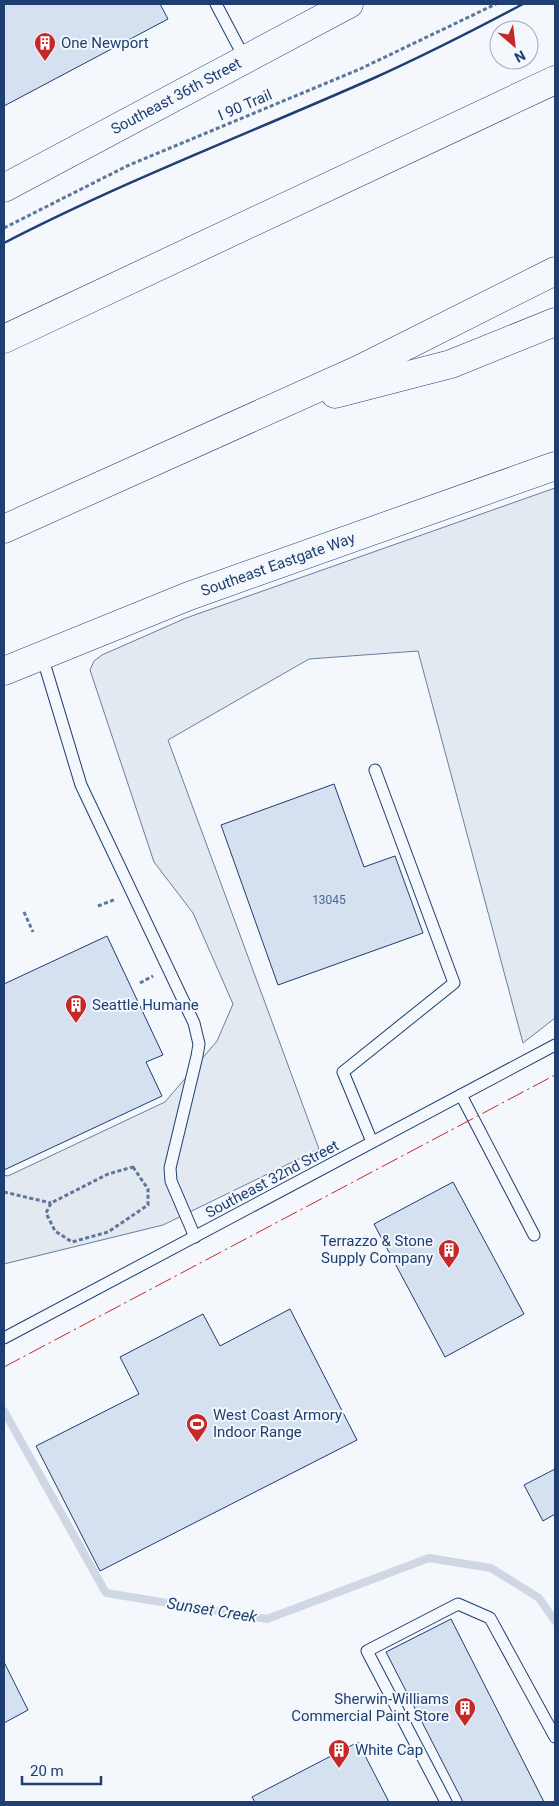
<svg xmlns="http://www.w3.org/2000/svg" width="559" height="1806" viewBox="0 0 559 1806" font-family="Roboto,sans-serif">
<style>
.green{fill:#e3e9f0;stroke:#687fa3}
.lines{fill:none;stroke-linecap:round;stroke-linejoin:round}
.stream{stroke:#cfd7e4;stroke-width:8}
.building{fill:#d5e0f0;stroke:#1d3f73}
.service-casing{stroke:#1d3f73;stroke-width:13}
.secondary-casing{stroke:#1d3f73;stroke-width:29}
.motorway-casing{stroke:#1d3f73;stroke-width:29}
.path{stroke:#5e769c;stroke-width:3;stroke-dasharray:4 2.5;stroke-linecap:butt}
.service{stroke:#f4f7fb;stroke-width:11}
.secondary{stroke:#f4f7fb;stroke-width:28}
.motorway{stroke:#f4f7fb;stroke-width:28}
.wall{stroke:#1d3f73;stroke-width:2.5}
.power{stroke:#c62828;stroke-width:1;stroke-dasharray:18 4 2.5 4;stroke-linecap:butt}
.labels{text-anchor:middle;dominant-baseline:central;stroke-width:4;stroke-linejoin:round;paint-order:stroke}
.number-label{font-size:12px;fill:#4b6792}
.poi-label{font-size:15px;fill:#1d3f73;stroke:#f4f7fb;text-anchor:start}
.street-label{font-size:15px;fill:#1d3f73;stroke:#f4f7fb}
.water-label{font-size:16px;font-style:italic;fill:#1d3f73;stroke:#f4f7fb}
</style>
<rect width="100%" height="100%" fill="#f4f7fb"/>
<polygon class="green" points="555,488 555,1018 523,1043 418,651 309,659 168,740 319,1149 163,1225 4,1264 4,1175 8,1176 165,1102 217,1041 233,1004 193,913 154,862 90,670 94,661 102,655 186,618"/>
<g class="lines">
<polyline class="stream" points="4,1411 106,1593 267,1619 429,1558 491,1568 539,1598 555,1621"/>
</g>
<g class="building">
<polygon points="4,4 160,4 168,19 4,106"/>
<polygon points="334,784 364,867 395,856 423,933 278,985 221,825"/>
<polygon points="107,936 163,1055 146,1062 162,1096 4,1170 4,984"/>
<polygon points="453,1182 524,1314 445,1357 374,1224"/>
<polygon points="290,1309 357,1440 100,1571 36,1446 139,1394 120,1357 203,1314 220,1346"/>
<polygon points="555,1469 555,1514 543,1521 524,1485"/>
<polygon points="451,1619 544,1802 463,1802 386,1652"/>
<polygon points="4,1662 28,1710 4,1723"/>
<polygon points="358,1742 389,1802 255,1802 252,1797"/>
</g>
<g class="lines">
<g class="service-casing">
<g id="service">
<polyline points="216,4 245,59"/>
<polyline points="42,656 81,785 194,1023 199,1044 197,1056 170,1168 171,1181 195,1237"/>
<polyline points="461,1095 534,1235"/>
<polyline points="372,1142 343,1072 454,983 375,770"/>
<polyline points="4,1338 555,1045"/>
<polyline points="446,1802 367,1651 458,1604 490,1618 555,1737"/>
</g>
</g>
<g class="secondary-casing">
<g id="secondary">
<path id="s1" d="M4 188 349 4"/>
<path id="s2" d="M4 671 189 596 555 466"/>
</g>
</g>
<g class="motorway-casing">
<g id="motorway">
<polyline points="4,339 555,80"/>
<polyline points="335,394 451,364 555,322"/>
<polyline points="4,529 360,369 555,271"/>
</g>
</g>
<g class="path">
<polyline points="4,228 127,166 360,69 496,4"/>
<polyline points="98,906 116,899"/>
<polyline points="24,912 33,932"/>
<polyline points="140,983 153,976"/>
<polygon points="133,1167 148,1189 148,1205 108,1232 72,1242 55,1231 46,1213 51,1203 108,1174"/>
<polyline points="4,1192 51,1203"/>
</g>
<use href="#service" class="service"/>
<use href="#secondary" class="secondary"/>
<use href="#motorway" class="motorway"/>
<path class="wall" d="M4 243C124 181 250 133 374 78 425 55 474 30 523 4"/>
<polyline class="power" points="4,1367 555,1075"/>
</g>
<defs>
<g id="building-pin" transform="scale(1.125)"><path d="M0 17L-7.5 6A9.5 9.5 0 1 1 7.5 6Z" fill="#c62828" stroke="#f4f7fb"/><path d="M-4-6H4V6H1V3H-1V6H-4ZM-2.5-4.3h1.7v1.8h-1.7ZM.8-4.3h1.7v1.8H.8ZM-2.5-1h1.7V.8h-1.7ZM.8-1h1.7V.8H.8Z" fill="#fff"/></g>
<g id="stadium-pin" transform="scale(1.125)"><path d="M0 17L-7.5 6A9.5 9.5 0 1 1 7.5 6Z" fill="#c62828" stroke="#f4f7fb"/><path d="M0-5a6.5 5 0 1 0 0 10a6.5 5 0 1 0 0-10ZM-3.5-1.8h7v3.6h-7Z" fill="#fff"/></g>
</defs>
<g fill-rule="evenodd">
<use href="#building-pin" x="45" y="43"/>
<use href="#building-pin" x="76" y="1005"/>
<use href="#building-pin" x="449" y="1250"/>
<use href="#stadium-pin" x="197" y="1424"/>
<use href="#building-pin" x="465" y="1708"/>
<use href="#building-pin" x="339" y="1750"/>
</g>
<g class="labels">
<g class="number-label">
<text x="329" y="900">13045</text>
</g>
<g class="poi-label">
<text x="61" y="43">One Newport</text>
<text x="92" y="1005">Seattle Humane</text>
<text x="433" y="1241" text-anchor="end">Terrazzo &amp; Stone<tspan x="433" dy="17">Supply Company</tspan></text>
<text x="213" y="1415">West Coast Armory<tspan x="213" dy="17">Indoor Range</tspan></text>
<text x="449" y="1699" text-anchor="end">Sherwin-Williams<tspan x="449" dy="17">Commercial Paint Store</tspan></text>
<text x="355" y="1750">White Cap</text>
</g>
<g class="street-label">
<text stroke="none"><textPath href="#s1" startOffset="195">Southeast 36th Street</textPath></text>
<text transform="translate(245 105) rotate(-23)">I 90 Trail</text>
<text stroke="none"><textPath href="#s2" startOffset="294">Southeast Eastgate Way</textPath></text>
<text transform="translate(272 1179) rotate(-28)">Southeast 32nd Street</text>
</g>
<g class="water-label">
<text transform="translate(212 1610) rotate(9)">Sunset Creek</text>
</g>
</g>
<rect width="559" height="1806" fill="none" stroke="#1d3f73" stroke-width="10"/>
<g transform="translate(514 45) rotate(152)"><circle r="24" fill="#f4f7fb" stroke="#9eadc5"/>
<path d="M0-4L9 19L0 12L-9 19Z" fill="#c62828"/>
<text y="-8" font-size="14" font-weight="bold" text-anchor="middle" fill="#1d3f73">N</text>
</g>
<path d="M22 1776v8h79v-8" fill="none" stroke="#1d3f73" stroke-width="2.5"/>
<text x="30" y="1776" font-size="15" fill="#1d3f73" stroke="#f4f7fb" stroke-width="4" paint-order="stroke">20 m</text>
</svg>
